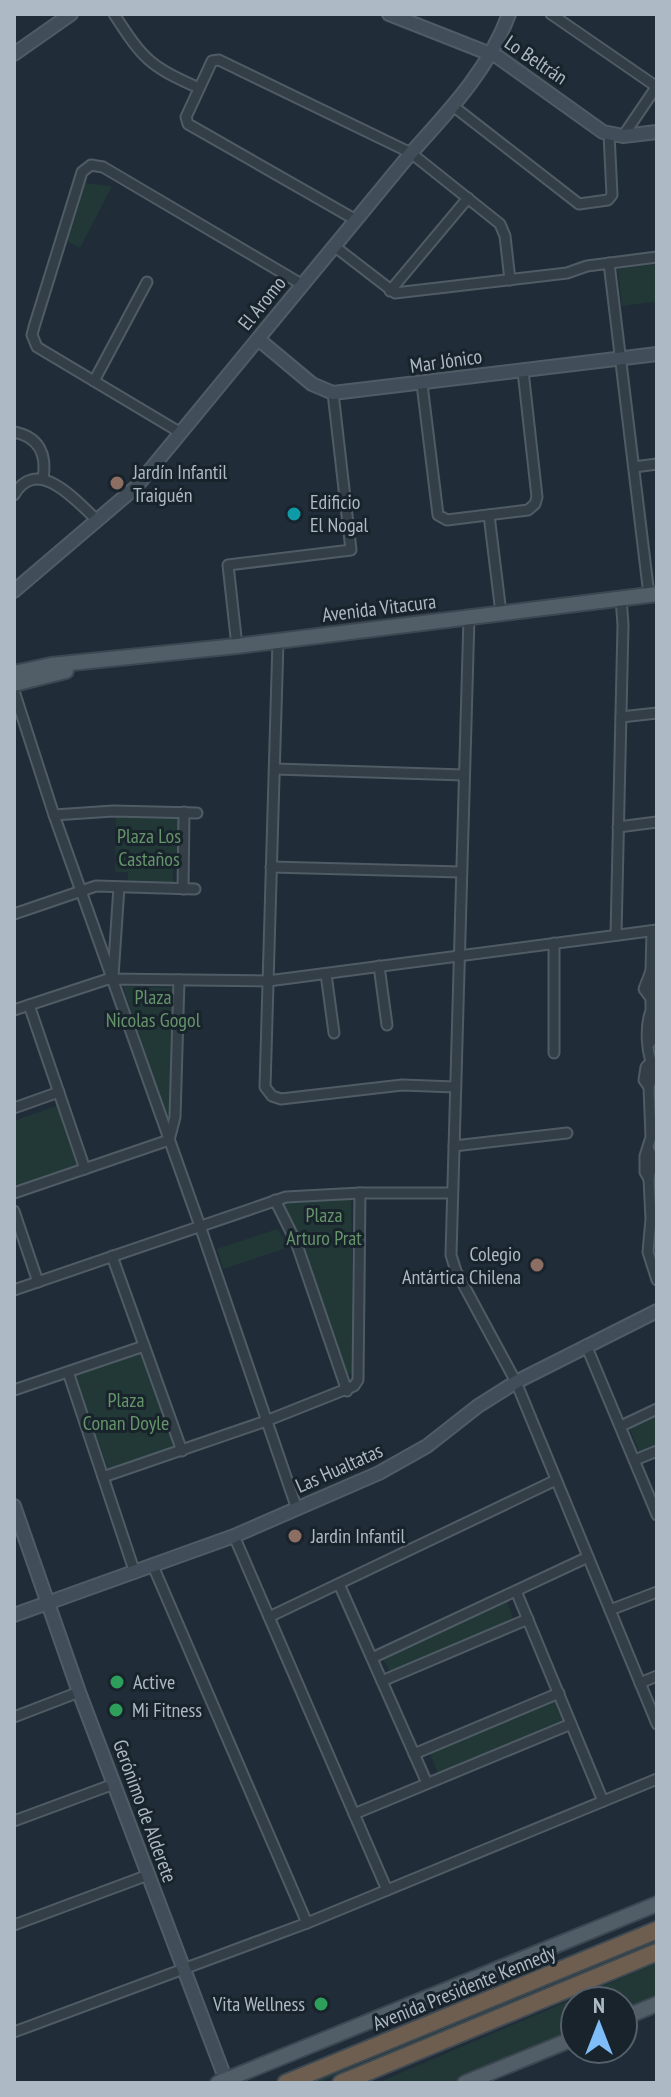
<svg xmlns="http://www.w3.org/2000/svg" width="671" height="2097" viewBox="0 0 671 2097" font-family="'PT Sans Narrow',sans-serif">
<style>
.green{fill:#213837}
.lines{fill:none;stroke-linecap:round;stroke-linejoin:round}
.street-casing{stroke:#505c65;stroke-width:13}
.secondary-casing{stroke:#505c65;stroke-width:16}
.primary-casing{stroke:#3c4751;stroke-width:18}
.highway-casing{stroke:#3e4952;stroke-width:20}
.street{stroke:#333e47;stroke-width:9}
.secondary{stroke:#414e5a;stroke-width:12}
.primary{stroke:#515d67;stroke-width:14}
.highway{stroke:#6d5e50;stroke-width:16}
.education-dot{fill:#8d6e63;stroke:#19232c;stroke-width:3}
.culture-dot{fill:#0f9aa8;stroke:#19232c;stroke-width:3}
.leisure-dot{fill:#2e9e5b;stroke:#19232c;stroke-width:3}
.labels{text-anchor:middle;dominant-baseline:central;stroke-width:6;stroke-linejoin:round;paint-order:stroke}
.street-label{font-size:20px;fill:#adb9c4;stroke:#19232c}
.poi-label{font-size:20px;fill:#adb9c4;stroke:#19232c;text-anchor:start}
.park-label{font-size:20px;fill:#65946a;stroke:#19232c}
</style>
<rect width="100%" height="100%" fill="#202c37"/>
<g class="green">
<polygon points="83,183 112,186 80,248 65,240"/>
<polygon points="657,264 657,301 622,306 618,269"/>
<polygon points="116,815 181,816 180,868 173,869 173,883 128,882 128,872 115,872"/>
<polygon points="123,986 174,988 170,1128"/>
<polygon points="59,1105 80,1165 16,1188 14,1121"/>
<polygon points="351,1196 354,1373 345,1375 277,1201"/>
<polygon points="277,1229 290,1247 223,1269 217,1249"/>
<polygon points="143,1351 177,1449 109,1472 75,1375"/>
<polygon points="657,1413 657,1445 640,1453 628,1425"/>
<polygon points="505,1597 514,1621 391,1674 381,1655"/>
<polygon points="554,1698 564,1725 439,1775 428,1750"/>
<polygon points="657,1938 657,1943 318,2083 306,2083"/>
<polygon points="657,1963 657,1997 623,2011 623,2001 575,2001 575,2030 450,2083 377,2083"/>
</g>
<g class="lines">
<g class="street-casing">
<g id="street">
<path d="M114 14C143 59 149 66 199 88"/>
<polyline points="551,14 657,87"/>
<polyline points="453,106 579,204 608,200 612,195 609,134"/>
<polyline points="623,136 657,86"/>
<polyline points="356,220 188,124 186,117 212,61 219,60 411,153 500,224 505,236 510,280"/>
<polyline points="334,246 395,293 567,273 587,266 657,257"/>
<polyline points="609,263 649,595"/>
<polyline points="390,291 468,198"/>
<polyline points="94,381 147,282"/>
<polyline points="422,384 438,515 447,520 528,510 535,504 537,497 523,371"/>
<path d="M14 432C40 437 47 455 43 479"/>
<polyline points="181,433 37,347 32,335 34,327 82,172 91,165 103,167 303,285"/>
<polyline points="634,467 657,464"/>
<path d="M14 495C38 454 78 503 98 521"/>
<polyline points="489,515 501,613"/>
<polyline points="469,617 451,1255 456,1271 516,1382 657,1724"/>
<polyline points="278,641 265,1087 272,1096 281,1099 402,1085 455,1087"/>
<polyline points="237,646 228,565 351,550 333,393"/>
<polyline points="14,691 54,815 200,1226 297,1509"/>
<polyline points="621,717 657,713"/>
<polyline points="275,769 464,775"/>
<polyline points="54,815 113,811 197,813"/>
<polyline points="618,827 657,822"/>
<polyline points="271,867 461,872"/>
<polyline points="183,889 184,812"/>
<polyline points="14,914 96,886 195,889"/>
<polyline points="616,935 623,625 621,598"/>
<polyline points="554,943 554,1053"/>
<polyline points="379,966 387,1025"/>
<polyline points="326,974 334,1033"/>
<polyline points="113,976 119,887"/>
<polyline points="650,997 644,989 651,971 652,931"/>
<polyline points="29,1005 85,1169"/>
<polyline points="14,1010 108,979 268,981 657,930"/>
<path d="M650 1043C659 1030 650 1017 651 1003 651 994 655 985 656 976L651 971"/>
<polyline points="649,1087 644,1080 646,1067 650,1063"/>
<polyline points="14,1108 59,1092"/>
<polyline points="454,1146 567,1133"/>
<polyline points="649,1150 653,1158 649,1179 651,1219 648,1252 657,1280"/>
<path d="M649 1179 645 1172V1156L651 1137 649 1087 655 1068C646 1057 645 1025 651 1011"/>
<polyline points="14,1193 169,1140 175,1117 179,980"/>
<polyline points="275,1200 296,1242 347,1391"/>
<polyline points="14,1211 38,1282"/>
<polyline points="112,1256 182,1451"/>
<polyline points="14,1290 286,1197 360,1193 452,1193"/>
<polyline points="586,1345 657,1515"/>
<polyline points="68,1372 135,1573"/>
<polyline points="14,1390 144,1346"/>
<polyline points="621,1426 657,1409"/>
<polyline points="635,1460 657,1451"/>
<polyline points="103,1477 266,1421 354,1386 358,1380 360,1193"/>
<polyline points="234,1536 387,1890"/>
<polyline points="153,1566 307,1923"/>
<polyline points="339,1584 427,1783"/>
<polyline points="516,1591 603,1801"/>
<polyline points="610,1610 657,1592"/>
<polyline points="269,1617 556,1480"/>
<polyline points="372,1658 588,1557"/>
<polyline points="382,1681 528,1619"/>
<polyline points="640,1683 657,1676"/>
<polyline points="14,1717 79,1692"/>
<polyline points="414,1754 559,1693"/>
<polyline points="354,1814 571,1724"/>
<polyline points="14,1821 114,1784"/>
<polyline points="14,1925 148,1875"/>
<polyline points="14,2032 307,1923 657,1779"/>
</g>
</g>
<g class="secondary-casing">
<g id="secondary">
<polyline points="389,14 498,57 603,132 623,136 657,132"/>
<polyline points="14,54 71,14"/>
<polyline points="258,339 312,384 333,393 657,354"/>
<path d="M14 591 136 487 411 153C450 110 489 69 509 14"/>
<polyline points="14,1506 79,1692 227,2083"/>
<polyline points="14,1615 234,1536 379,1473 427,1446 478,1406 516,1382 657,1311"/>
</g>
</g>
<g class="primary-casing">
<g id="primary">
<polyline points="14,673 51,665 237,646 657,594"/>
<polyline points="14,684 66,671"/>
<polyline points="623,2018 657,2004"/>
<polyline points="218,2083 657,1904"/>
<polyline points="465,2083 575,2038"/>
</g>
</g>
<g class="highway-casing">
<g id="highway">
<polyline points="286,2083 657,1930"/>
<polyline points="341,2083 657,1952"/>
</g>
</g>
<use href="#street" class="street"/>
<use href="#secondary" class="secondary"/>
<use href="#primary" class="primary"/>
<use href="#highway" class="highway"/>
</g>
<g class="education-dot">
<circle cx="117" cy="483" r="8"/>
<circle cx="537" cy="1265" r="8"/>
<circle cx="295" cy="1536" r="8"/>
</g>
<circle class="culture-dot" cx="294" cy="514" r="8"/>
<g class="leisure-dot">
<circle cx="117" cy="1682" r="8"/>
<circle cx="116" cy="1710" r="8"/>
<circle cx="321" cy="2004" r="8"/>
</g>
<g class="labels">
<g class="street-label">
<text transform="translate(536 60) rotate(34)">Lo Beltrán</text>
<text transform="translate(262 303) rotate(-51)">El Aromo</text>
<text transform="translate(446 361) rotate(-8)">Mar Jónico</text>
<text transform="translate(379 608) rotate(-7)">Avenida Vitacura</text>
<text transform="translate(339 1468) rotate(-24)">Las Hualtatas</text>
<text transform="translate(145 1811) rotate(70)">Gerónimo de Alderete</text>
<text transform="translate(464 1988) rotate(-22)">Avenida Presidente Kennedy</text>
</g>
<g class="poi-label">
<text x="133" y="472">Jardín Infantil<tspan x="133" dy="23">Traiguén</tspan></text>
<text x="310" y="502">Edificio<tspan x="310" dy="23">El Nogal</tspan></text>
<text x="521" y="1254" text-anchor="end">Colegio<tspan x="521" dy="23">Antártica Chilena</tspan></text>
<text x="311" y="1536">Jardin Infantil</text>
<text x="133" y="1682">Active</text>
<text x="132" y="1710">Mi Fitness</text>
<text x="305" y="2004" text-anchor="end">Vita Wellness</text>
</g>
<g class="park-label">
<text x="149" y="836">Plaza Los<tspan x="149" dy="23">Castaños</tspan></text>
<text x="153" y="997">Plaza<tspan x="153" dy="23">Nicolas Gogol</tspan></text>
<text x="324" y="1215">Plaza<tspan x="324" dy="23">Arturo Prat</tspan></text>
<text x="126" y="1400">Plaza<tspan x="126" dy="23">Conan Doyle</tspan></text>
</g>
</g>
<rect width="671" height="2097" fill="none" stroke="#adb9c4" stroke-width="32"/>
<g transform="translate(599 2025)"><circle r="38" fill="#19232c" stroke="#545f69" stroke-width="2"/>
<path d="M0-6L14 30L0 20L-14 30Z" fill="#7ebdf8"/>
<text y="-12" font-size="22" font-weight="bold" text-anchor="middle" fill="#adb9c4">N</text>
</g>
</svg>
